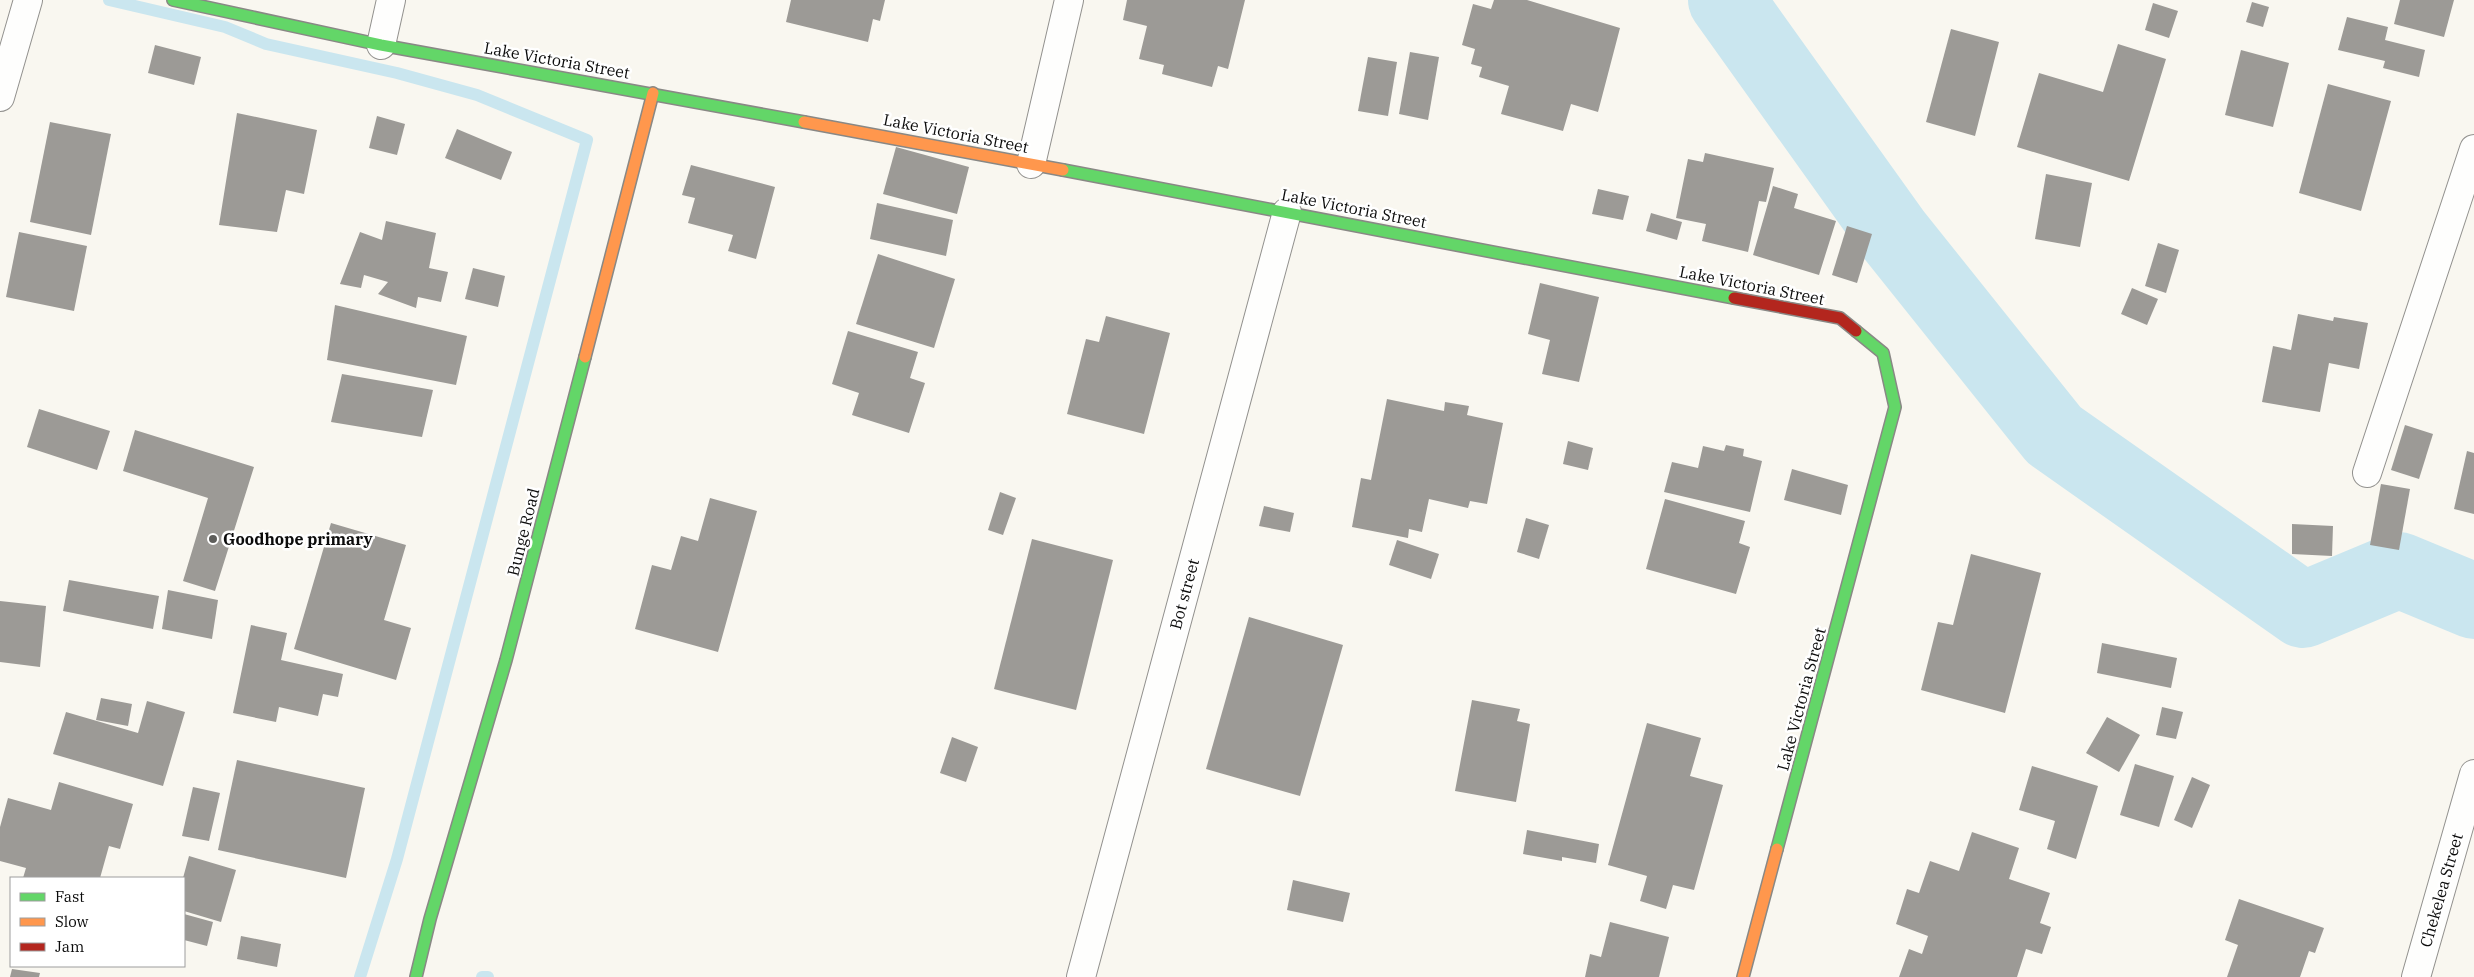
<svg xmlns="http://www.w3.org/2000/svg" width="2474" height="977" viewBox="0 0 2474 977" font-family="'IBM Plex Serif',serif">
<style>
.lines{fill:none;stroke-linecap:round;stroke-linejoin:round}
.stream{stroke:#cae6ef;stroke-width:12}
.river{stroke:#cae6ef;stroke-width:76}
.building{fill:#9c9a96}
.street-casing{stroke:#92918e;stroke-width:30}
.fast-casing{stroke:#898885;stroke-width:14}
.slow-casing{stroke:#898885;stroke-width:14}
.jam-casing{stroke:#898885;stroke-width:14}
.street{stroke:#fefefd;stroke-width:28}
.fast{stroke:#63d668;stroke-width:11}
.slow{stroke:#ff974d;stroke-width:11}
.jam{stroke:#b3261e;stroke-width:11}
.poi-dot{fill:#5e5e5b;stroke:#fff;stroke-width:2}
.labels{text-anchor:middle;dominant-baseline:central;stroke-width:5;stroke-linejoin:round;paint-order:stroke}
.street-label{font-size:16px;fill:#0b0b0b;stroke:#fff}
.poi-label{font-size:16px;font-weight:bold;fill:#0b0b0b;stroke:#fff;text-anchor:start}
</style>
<rect width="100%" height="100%" fill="#f9f7f0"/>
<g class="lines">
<g class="stream">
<polyline points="109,0 225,27 266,44 397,73 477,95 587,140 397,859 360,977"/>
<polyline points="482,977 488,977"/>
</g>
<polyline class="river" points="1726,0 1894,235 2054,435 2303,610 2399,570 2474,601"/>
</g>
<g class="building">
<polygon points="791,0 885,0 880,21 873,19 868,42 786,22"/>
<polygon points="1127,0 1245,0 1228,69 1218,66 1212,87 1162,74 1164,65 1139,59 1147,26 1123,20"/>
<polygon points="1494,0 1527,0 1620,28 1598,112 1571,104 1563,131 1501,114 1509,86 1479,77 1482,67 1471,64 1475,49 1462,45 1473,4 1491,9"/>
<polygon points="2400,0 2454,0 2444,37 2394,24"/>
<polygon points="2252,2 2269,7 2263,27 2246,22"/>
<polygon points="2153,3 2178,11 2169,38 2145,30"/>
<polygon points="2347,17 2388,27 2385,40 2425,50 2419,77 2383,68 2385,61 2338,50"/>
<polygon points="1951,29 1999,42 1975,136 1926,122"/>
<polygon points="2118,44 2166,59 2129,181 2017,147 2039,73 2103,92"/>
<polygon points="155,45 201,57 194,85 148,73"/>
<polygon points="2241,50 2289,63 2273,127 2225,115"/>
<polygon points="1410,52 1439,57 1428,120 1399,114"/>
<polygon points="1368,57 1397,62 1388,116 1358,111"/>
<polygon points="2328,84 2391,101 2361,211 2299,193"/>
<polygon points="237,113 317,130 304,194 286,190 277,232 219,225"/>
<polygon points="377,116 405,124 397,155 369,148"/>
<polygon points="50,122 111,134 91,235 30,222"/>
<polygon points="457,129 512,152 501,180 445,158"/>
<polygon points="896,147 969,167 957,214 883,194"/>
<polygon points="1705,153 1774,168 1766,202 1759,201 1748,252 1702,241 1706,224 1676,218 1688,159 1703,162"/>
<polygon points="691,165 775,187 756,259 728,251 733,235 688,223 695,198 682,195"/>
<polygon points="2046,174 2092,183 2080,247 2035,239"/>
<polygon points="1773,186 1798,194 1794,208 1836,221 1819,275 1753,255"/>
<polygon points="1598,189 1629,196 1623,220 1592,214"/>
<polygon points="877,203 953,220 946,256 870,239"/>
<polygon points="1651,213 1682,222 1677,240 1646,231"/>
<polygon points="386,221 436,233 429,268 448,272 441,302 418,297 416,308 378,294 388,282 364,275 361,288 340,284 360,232 382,240"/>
<polygon points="1847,226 1872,234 1857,283 1832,275"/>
<polygon points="19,232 87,246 74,311 6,297"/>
<polygon points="2158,243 2179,250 2166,293 2145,286"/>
<polygon points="878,254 955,279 934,348 856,324"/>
<polygon points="473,268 505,276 498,307 465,299"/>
<polygon points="1540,283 1599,297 1579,382 1542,374 1550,340 1528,334"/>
<polygon points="2132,288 2158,299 2147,325 2121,314"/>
<polygon points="335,305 467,336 456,385 327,360"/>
<polygon points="2298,314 2333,321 2334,317 2368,323 2359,369 2329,363 2320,412 2262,402 2273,346 2291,350"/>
<polygon points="1106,316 1170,333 1144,434 1067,414 1086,339 1099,342"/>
<polygon points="848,331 918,352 910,378 925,383 909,433 852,415 859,393 832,384"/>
<polygon points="342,374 433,390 422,437 331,422"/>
<polygon points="1387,399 1444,411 1445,402 1469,406 1467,415 1503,423 1487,504 1470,501 1468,508 1429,499 1422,532 1409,529 1408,538 1352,527 1361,478 1371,480"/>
<polygon points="39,409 110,431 97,470 27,447"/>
<polygon points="2405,425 2433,434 2419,479 2391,470"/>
<polygon points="135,430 254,467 215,591 183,581 208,498 123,471"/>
<polygon points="1568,441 1593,448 1588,470 1563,464"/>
<polygon points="1726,445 1744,449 1743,456 1762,461 1750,512 1664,492 1672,462 1698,468 1703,446 1724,451"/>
<polygon points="2467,451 2474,453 2474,514 2454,509"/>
<polygon points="1792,469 1848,485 1841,515 1784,500"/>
<polygon points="2381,484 2410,489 2399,550 2370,545"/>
<polygon points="1000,492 1016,498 1003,535 988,530"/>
<polygon points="710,498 757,511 718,652 635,629 652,565 671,570 681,536 698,541"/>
<polygon points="1665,499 1745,521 1739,543 1750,547 1736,594 1646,569"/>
<polygon points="1264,506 1294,513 1290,532 1259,526"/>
<polygon points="1526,518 1549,525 1539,559 1517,552"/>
<polygon points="331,523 406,545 384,620 411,628 396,680 294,649"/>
<polygon points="2292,524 2333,526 2332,556 2292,554"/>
<polygon points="1032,539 1113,560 1076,710 994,689"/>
<polygon points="1397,540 1439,554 1431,579 1389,565"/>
<polygon points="1971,554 2041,573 2005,713 1921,690 1938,622 1953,625"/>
<polygon points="69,580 159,596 153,629 63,611"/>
<polygon points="168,590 218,600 212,639 162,629"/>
<polygon points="0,601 46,606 40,667 0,662"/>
<polygon points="1249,617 1343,645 1300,796 1206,769"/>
<polygon points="251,625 287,633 281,660 343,674 338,697 323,694 318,716 279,707 276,722 233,713"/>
<polygon points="2102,643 2177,658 2171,688 2097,673"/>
<polygon points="101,698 132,704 128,726 96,720"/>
<polygon points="1472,700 1520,709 1517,721 1530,724 1516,802 1455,791"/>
<polygon points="147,701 185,712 163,786 53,754 66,712 138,733"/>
<polygon points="2162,707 2183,712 2176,739 2156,735"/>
<polygon points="2107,717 2140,735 2119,772 2086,753"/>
<polygon points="1647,723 1701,738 1690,776 1723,785 1694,890 1673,885 1666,909 1640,901 1647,876 1608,865"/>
<polygon points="952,737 978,747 966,782 940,773"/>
<polygon points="237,760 365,788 346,878 218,850"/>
<polygon points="2135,764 2174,776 2159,827 2120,815"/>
<polygon points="2032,766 2098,786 2076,859 2047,849 2055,821 2019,810"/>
<polygon points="2192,777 2210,785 2192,828 2174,820"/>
<polygon points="59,782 133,804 120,849 109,846 100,878 23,878 26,868 0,861 0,827 8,798 51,810"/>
<polygon points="193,787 220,793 209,841 182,836"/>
<polygon points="1527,830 1599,844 1596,863 1562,857 1562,861 1523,854"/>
<polygon points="1972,832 2019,848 2009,879 2050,893 2040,923 2051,927 2042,954 2026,949 2017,977 1899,977 1909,949 1922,954 1928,936 1896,924 1907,889 1919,893 1930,861 1959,871"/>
<polygon points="189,856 236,870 221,922 184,911 183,878"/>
<polygon points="1293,880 1350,893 1343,922 1287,910"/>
<polygon points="2239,899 2324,928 2315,953 2309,951 2300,977 2227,977 2238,945 2225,940"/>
<polygon points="184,914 213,922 207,946 184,940"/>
<polygon points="1610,922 1669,937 1659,977 1585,977 1590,954 1601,957"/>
<polygon points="241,936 281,944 277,967 237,959"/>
<polygon points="12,969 40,973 39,977 10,977"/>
</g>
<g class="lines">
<g class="street-casing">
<g id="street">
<polyline points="381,45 391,0"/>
<polyline points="0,97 28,0"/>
<polyline points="1031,164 1069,0"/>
<polyline points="2367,473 2474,149"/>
<polyline points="1081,977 1287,212"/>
<polyline points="2416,977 2474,774"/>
</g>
</g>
<g class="fast-casing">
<g id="fast">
<polyline points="173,0 381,45 804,122"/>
<polyline points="1063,170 1734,298"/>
<polyline points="1777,849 1895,407 1883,353 1856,331"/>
<polyline points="416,977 430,919 506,660 585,357"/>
</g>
</g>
<g class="slow-casing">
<g id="slow">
<polyline points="804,122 1063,170"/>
<polyline points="585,357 653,93"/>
<polyline points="1743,977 1777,849"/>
</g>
</g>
<g class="jam-casing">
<polyline id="jam" points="1734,298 1840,318 1856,331"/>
</g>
<use href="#street" class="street"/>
<use href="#fast" class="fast"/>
<use href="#slow" class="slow"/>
<use href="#jam" class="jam"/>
</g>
<circle class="poi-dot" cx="213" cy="539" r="5"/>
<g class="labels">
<g class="street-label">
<text transform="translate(557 60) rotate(10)">Lake Victoria Street</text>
<text transform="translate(956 133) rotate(11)">Lake Victoria Street</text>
<text transform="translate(1354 208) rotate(11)">Lake Victoria Street</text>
<text transform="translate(1752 285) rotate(11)">Lake Victoria Street</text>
<text transform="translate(523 532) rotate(-76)">Bunge Road</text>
<text transform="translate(1184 594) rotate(-75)">Bot street</text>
<text transform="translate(1801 699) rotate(-75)">Lake Victoria Street</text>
<text transform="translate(2441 890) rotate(-74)">Chekelea Street</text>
</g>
<g class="poi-label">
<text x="223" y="539">Goodhope primary</text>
</g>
</g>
<rect x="10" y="877" width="175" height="90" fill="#ffffff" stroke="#9d9d9d"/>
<rect x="20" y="893" width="25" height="8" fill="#63d668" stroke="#9d9d9d"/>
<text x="55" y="902" font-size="15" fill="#0b0b0b">Fast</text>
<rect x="20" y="918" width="25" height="8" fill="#ff974d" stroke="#9d9d9d"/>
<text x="55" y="927" font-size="15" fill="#0b0b0b">Slow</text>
<rect x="20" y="943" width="25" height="8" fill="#b3261e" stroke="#9d9d9d"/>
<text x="55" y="952" font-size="15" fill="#0b0b0b">Jam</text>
</svg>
